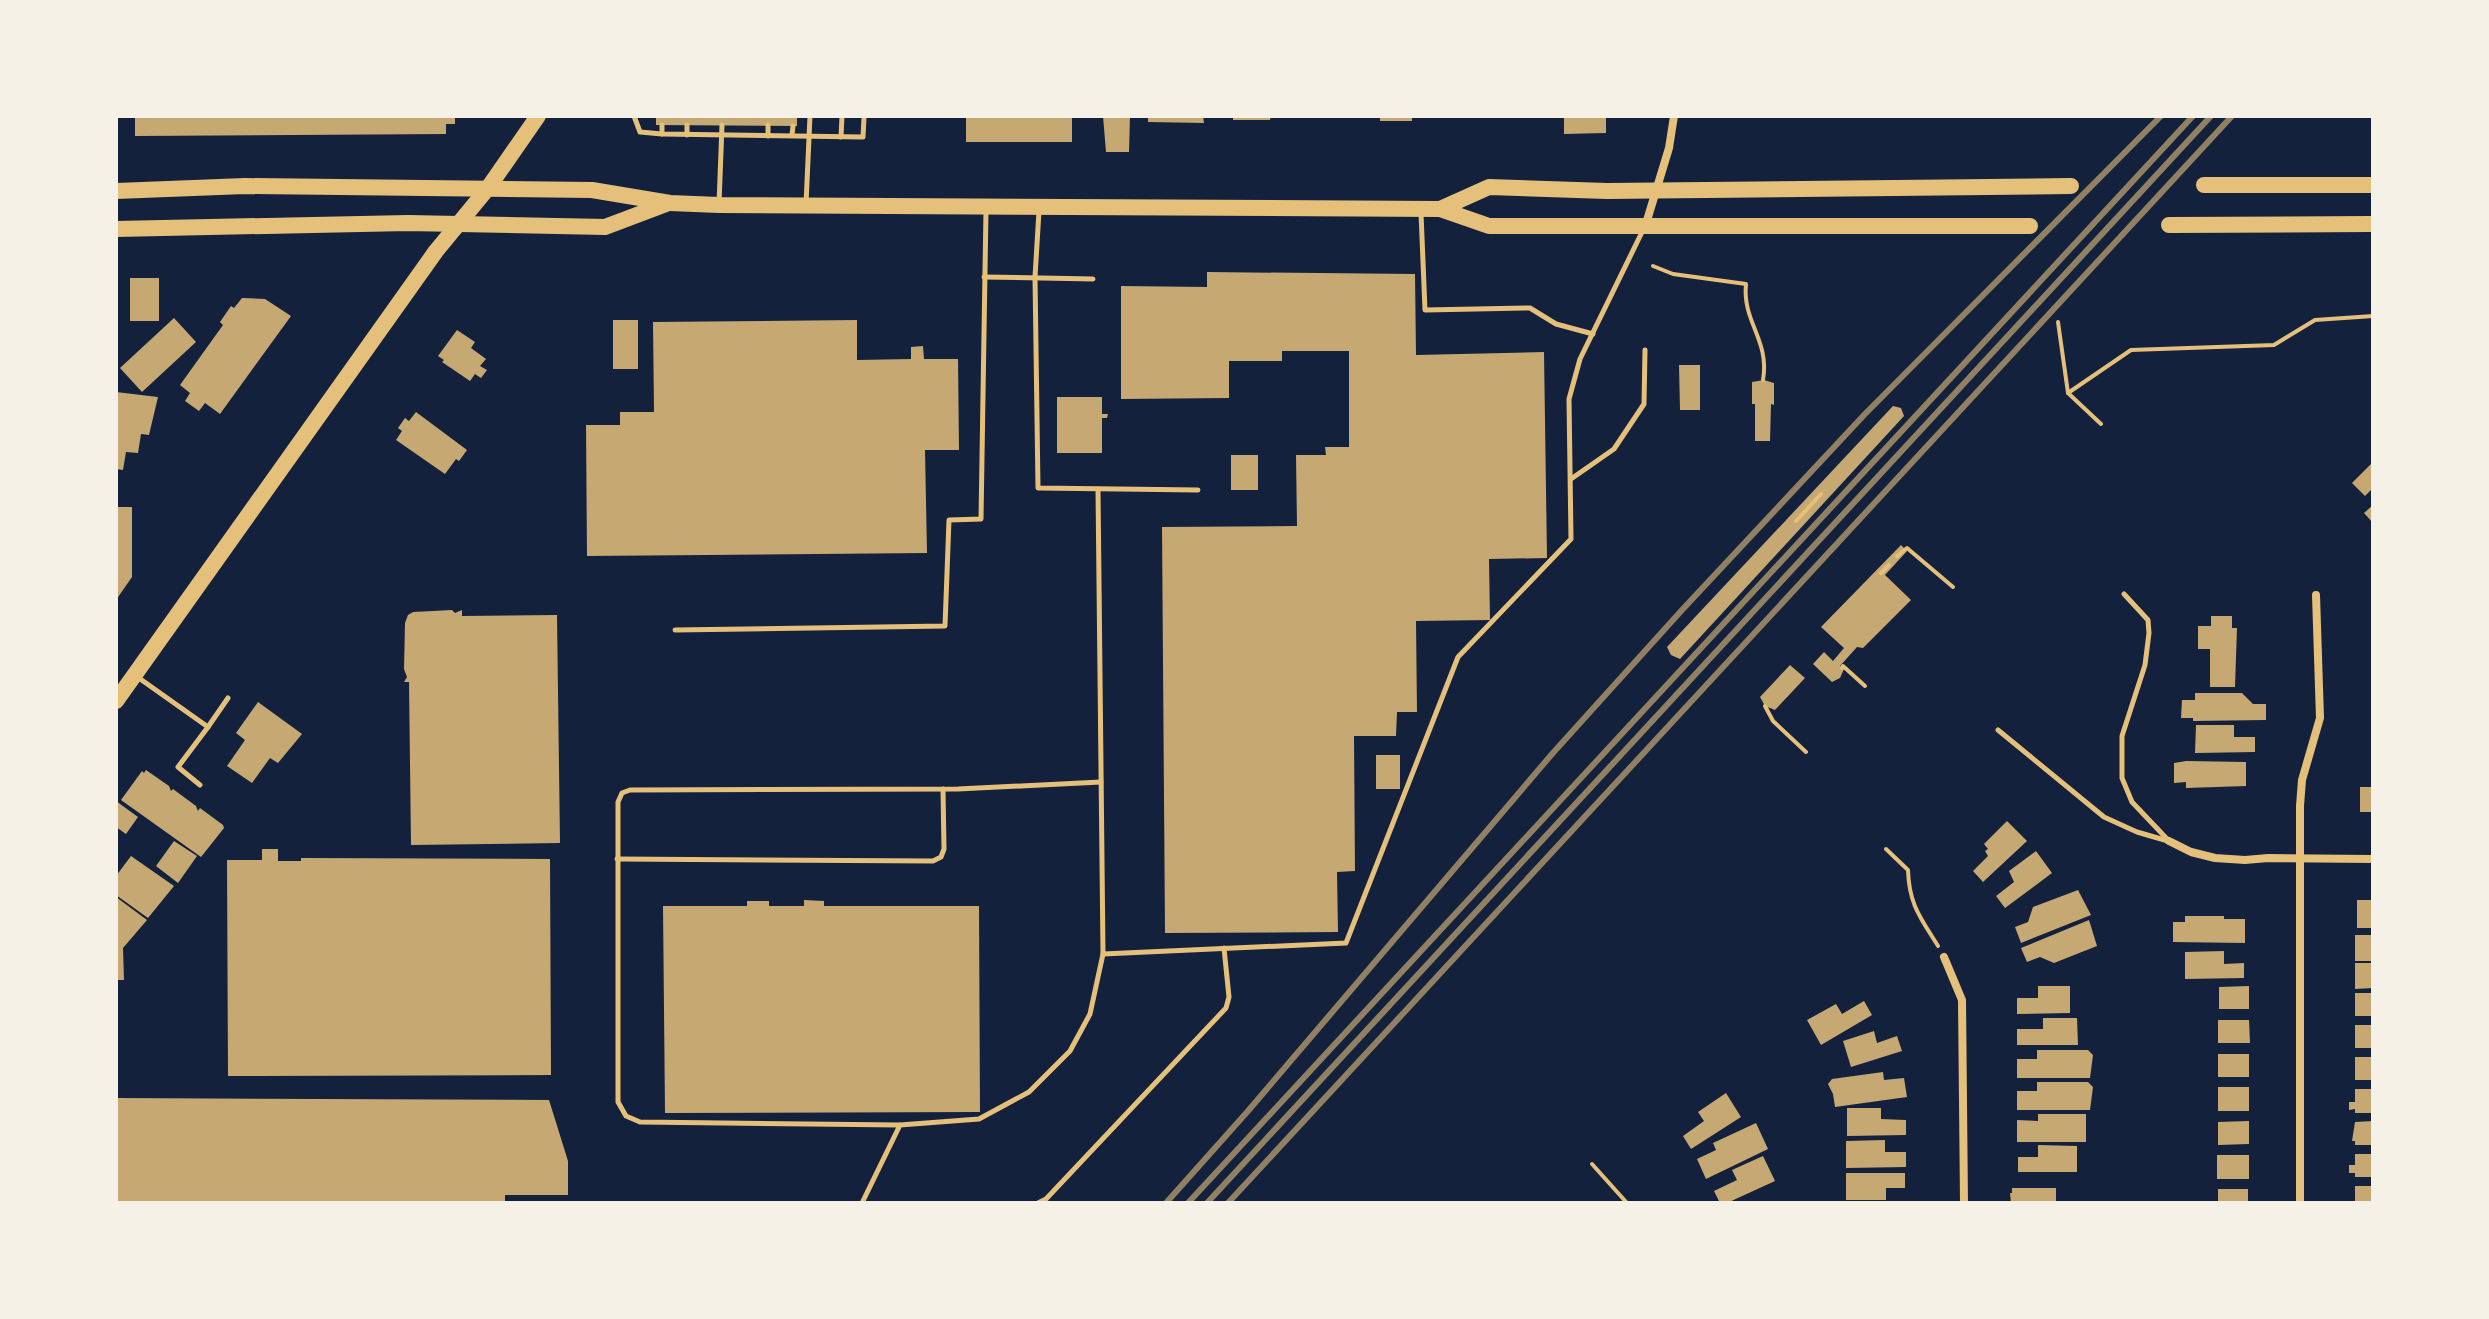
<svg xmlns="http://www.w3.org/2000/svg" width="2489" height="1319" viewBox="0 0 2489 1319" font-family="Poppins,sans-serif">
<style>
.building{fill:#c6a872}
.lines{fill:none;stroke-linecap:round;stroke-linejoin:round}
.path{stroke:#e5c07b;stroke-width:4}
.service{stroke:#e5c07b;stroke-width:5}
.minor{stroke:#e5c07b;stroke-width:8}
.secondary{stroke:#e5c07b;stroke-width:16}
.rail{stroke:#918062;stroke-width:6}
</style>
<rect width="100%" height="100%" fill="#14213d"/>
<g class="building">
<polygon points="135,116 455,116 455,124 446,124 446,134 135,136"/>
<polygon points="656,116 797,116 797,126 656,125"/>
<rect x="966" y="116" width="106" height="26"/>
<polygon points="1103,116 1130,116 1129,152 1106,152"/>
<polygon points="1148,116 1203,116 1204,123 1148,122"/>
<polygon points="1233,116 1271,116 1270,120 1233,120"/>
<rect x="1380" y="116" width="32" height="5"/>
<polygon points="1564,116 1606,116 1606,133 1564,134"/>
<polygon points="1207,272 1415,274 1416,355 1544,352 1547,558 1489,559 1490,620 1416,621 1417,712 1397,712 1396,736 1354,736 1355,871 1337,872 1338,932 1165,933 1162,527 1297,526 1296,455 1326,455 1325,447 1349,447 1349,351 1282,351 1282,361 1229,361 1229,398 1121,399 1121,286 1207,287"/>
<rect x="130" y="278" width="29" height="43"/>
<polygon points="242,298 265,299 291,316 220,414 205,403 199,411 185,401 190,393 180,385 223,325 220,322 231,306 234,308"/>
<polygon points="174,318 196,342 142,392 120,368"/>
<rect x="613" y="320" width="25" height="49"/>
<polygon points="857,320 857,360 911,359 911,347 923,346 924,359 958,359 959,450 925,450 927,553 587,556 586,425 620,425 620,412 654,412 653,322"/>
<polygon points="457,330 475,342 471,348 486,359 480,366 487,370 481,378 475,374 470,381 442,362 444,360 438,356"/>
<polygon points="1679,365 1700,365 1700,410 1680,410"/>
<polygon points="1764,380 1774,383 1774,405 1771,404 1770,441 1755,441 1755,404 1752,404 1752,382"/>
<polygon points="116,392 158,397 149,435 141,434 138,453 126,452 123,470 116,469"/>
<polygon points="1057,397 1102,397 1102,414 1108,414 1107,418 1102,418 1102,453 1057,453"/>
<polygon points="1893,406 1901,408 1904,416 1680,659 1671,655 1667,647"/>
<polygon points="416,412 467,450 459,461 456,459 445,474 396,440 402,431 398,428 405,418 409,421"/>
<rect x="1231" y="455" width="27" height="35"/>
<polygon points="2373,462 2373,488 2365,496 2352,483"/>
<polygon points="2373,505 2373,523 2364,513"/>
<polygon points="116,507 132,507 132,577 116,600"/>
<polygon points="1901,545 1907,551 1885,575 1911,600 1863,648 1857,647 1840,666 1844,669 1840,678 1832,682 1813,664 1824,652 1833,661 1844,648 1821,627"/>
<polygon points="452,610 455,613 462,610 462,616 557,615 560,843 411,845 409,682 404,682 407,677 404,669 405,623 408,615 413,612"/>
<polygon points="2211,616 2232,616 2232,628 2237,628 2235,687 2210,687 2210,649 2198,649 2198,626 2211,626"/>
<polygon points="1790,665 1805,678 1775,710 1765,706 1760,697"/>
<polygon points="2195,693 2242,693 2253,704 2266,704 2266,720 2193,721 2193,718 2181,718 2182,700 2195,700"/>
<polygon points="258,702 302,734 278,763 270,758 252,783 227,766 245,740 236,733"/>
<polygon points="2196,725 2234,725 2234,737 2255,737 2255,752 2195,753"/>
<rect x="1376" y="755" width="24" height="34"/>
<polygon points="2186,761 2246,762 2246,786 2186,788 2186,782 2174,783 2174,763"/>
<polygon points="146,770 169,786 171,791 173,789 196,806 198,811 200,808 223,825 224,828 201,857 121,800 142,771 144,773"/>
<rect x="2360" y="787" width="13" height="25"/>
<polygon points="116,801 138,817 126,834 116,827"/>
<polygon points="2007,821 2027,841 1983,882 1973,871 1988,856 1985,851 1988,849 1984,844"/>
<polygon points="174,841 197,856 178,883 156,866"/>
<polygon points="262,849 278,849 278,861 301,861 301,858 550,859 551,1075 228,1076 227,860 262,860"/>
<polygon points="2036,851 2052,873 2005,908 1996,896 2014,882 2009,871"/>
<polygon points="131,856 174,886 148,918 116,895 116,876"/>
<polygon points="2078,890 2091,915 2021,943 2015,927 2028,922 2033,907"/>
<polygon points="116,897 147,920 123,948 124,980 116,980"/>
<polygon points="804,900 824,901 824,906 979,906 980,1112 665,1113 663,906 747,906 747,901 769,901 769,906 804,906"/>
<rect x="2357" y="900" width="16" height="28"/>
<polygon points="2185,916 2224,916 2224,919 2245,919 2245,943 2173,942 2173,922 2185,922"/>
<polygon points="2089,920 2097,946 2054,963 2040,957 2027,962 2021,948"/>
<rect x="2355" y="935" width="18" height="26"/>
<polygon points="2224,951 2224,964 2244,963 2244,978 2185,979 2185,952"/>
<polygon points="2355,963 2373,963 2373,988 2355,989"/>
<polygon points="2038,986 2070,986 2070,1013 2017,1014 2017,998 2038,998"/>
<polygon points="2249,986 2249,1009 2219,1009 2219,987"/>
<rect x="2355" y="993" width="18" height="23"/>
<polygon points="1864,1001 1872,1015 1821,1045 1807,1020 1836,1004 1842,1014"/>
<polygon points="2043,1018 2077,1018 2078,1045 2017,1045 2017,1029 2043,1029"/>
<polygon points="2218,1020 2249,1020 2250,1043 2218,1043"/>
<rect x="2355" y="1025" width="18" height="23"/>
<polygon points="1874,1031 1877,1043 1897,1036 1902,1051 1851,1067 1843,1041"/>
<polygon points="2037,1050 2088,1050 2093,1055 2090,1078 2017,1078 2017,1059 2037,1059"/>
<rect x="2218" y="1054" width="31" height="23"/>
<rect x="2355" y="1057" width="18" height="23"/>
<polygon points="1883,1072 1884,1080 1904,1078 1907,1097 1835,1107 1833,1094 1828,1084 1832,1079"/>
<polygon points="2037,1082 2088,1082 2093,1087 2090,1110 2017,1110 2017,1091 2037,1091"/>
<rect x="2218" y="1087" width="31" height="24"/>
<polygon points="2355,1089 2373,1089 2373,1113 2355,1113 2355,1109 2349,1110 2349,1102 2355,1102"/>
<polygon points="1726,1093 1741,1117 1691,1149 1683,1136 1704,1121 1698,1112"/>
<polygon points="116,1098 549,1100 568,1161 568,1195 505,1195 505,1203 116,1203"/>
<polygon points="1847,1108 1881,1108 1881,1119 1906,1120 1906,1135 1847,1136"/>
<polygon points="2038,1114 2086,1114 2086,1142 2017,1142 2017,1120 2038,1121"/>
<polygon points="2249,1121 2249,1144 2218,1145 2218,1122"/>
<polygon points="2373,1121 2373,1145 2355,1145 2355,1141 2352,1141 2355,1122"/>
<polygon points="1756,1123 1768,1149 1706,1179 1697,1159 1716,1150 1713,1143"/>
<polygon points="1885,1140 1885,1152 1906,1152 1906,1167 1846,1168 1846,1141"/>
<polygon points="2038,1145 2077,1146 2077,1172 2018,1172 2018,1157 2038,1157"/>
<polygon points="2355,1154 2373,1154 2373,1177 2355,1177 2355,1173 2349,1173 2349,1165 2355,1165"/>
<rect x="2217" y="1155" width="32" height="24"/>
<polygon points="1763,1156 1775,1181 1727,1203 1720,1203 1714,1191 1737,1180 1732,1170"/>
<polygon points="1846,1173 1905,1173 1905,1188 1886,1188 1886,1200 1846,1200"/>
<rect x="2355" y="1186" width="18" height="17"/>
<polygon points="2012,1188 2056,1188 2056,1203 2011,1203 2010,1193 2012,1193"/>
<rect x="2218" y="1189" width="30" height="14"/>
</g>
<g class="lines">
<g class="path">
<path d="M1653 266 1673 274 1746 284C1742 322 1770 340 1763 380"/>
<polyline points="2058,322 2068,393"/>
<polyline points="2101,424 2068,393 2131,350 2274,345 2315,320 2373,316"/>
<polyline points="1796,521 1821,494"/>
<polyline points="1897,556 1907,548 1953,587"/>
<polyline points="1881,573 1889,565"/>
<polyline points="1842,668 1843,666 1865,686"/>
<polyline points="1765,706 1773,721 1806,752"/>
<path d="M1886 849 1908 870C1909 904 1920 917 1938 946"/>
<polyline points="1592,1164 1627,1203"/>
</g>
<g class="service">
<polyline points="634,116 640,132 662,134"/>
<polyline points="662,125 662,134 863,137 864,118"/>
<polyline points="768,125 768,136"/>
<polyline points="687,135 687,125"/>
<polyline points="792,135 793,126"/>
<polyline points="841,137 842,116"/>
<polyline points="719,204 722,125"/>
<polyline points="806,204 810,116"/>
<polyline points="1039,211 1035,277 1038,488 1198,490"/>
<polyline points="1421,213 1425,310 1530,308 1556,324 1593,334"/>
<polyline points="984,277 1093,279"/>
<polyline points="1571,479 1614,449 1644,404 1645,350"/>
<polyline points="1098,489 1103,954 1346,943 1458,657 1571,539 1569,399 1580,359 1644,228"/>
<polyline points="2124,594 2148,620 2149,633 2145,665 2122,736 2122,778 2132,802 2169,841"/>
<polyline points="675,630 945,626 949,520 981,519 986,210"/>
<polyline points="136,676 208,727 178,767 200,785"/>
<polyline points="208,727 228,698"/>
<polyline points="1998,730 2104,817 2137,832 2168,841"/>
<polyline points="617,859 933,861 941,857 944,849 943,789"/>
<polyline points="900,1125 640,1122 626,1116 618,1102 618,802 622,793 630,790 958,789 1101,782"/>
<polyline points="862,1203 900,1125 979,1119 1029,1092 1070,1051 1090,1014 1103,954"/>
<polyline points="1038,1203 1046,1199 1226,1008 1229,997 1224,948"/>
</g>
<g class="minor">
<polyline points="1645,227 1669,148 1674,116"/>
<polyline points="2169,841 2191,852 2215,858 2245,860 2268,858 2373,859"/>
<polyline points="1944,957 1962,1000 1964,1203"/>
<polyline points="2300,1203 2300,806 2302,780 2320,718 2316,595"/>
</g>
<g class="secondary">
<polyline points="2204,185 2373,185"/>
<polyline points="116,191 245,186 592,190 670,203 719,205 1440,209 1489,226 2030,226"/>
<polyline points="1440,209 1489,187 1607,191 2071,186"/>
<polyline points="2169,225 2373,224"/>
<polyline points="116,229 408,223 605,227 666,204"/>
<polyline points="116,701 436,251 488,188 538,116"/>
</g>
<g class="rail">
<polyline points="1166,1203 1248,1111 1552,754 1682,610 1865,414 2161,116"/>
<polyline points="1188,1203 2193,116"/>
<polyline points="1207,1203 2211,116"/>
<polyline points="1228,1203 2232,116"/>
</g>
</g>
<rect width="2489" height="1319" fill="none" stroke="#f6f1e7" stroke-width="236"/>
</svg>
